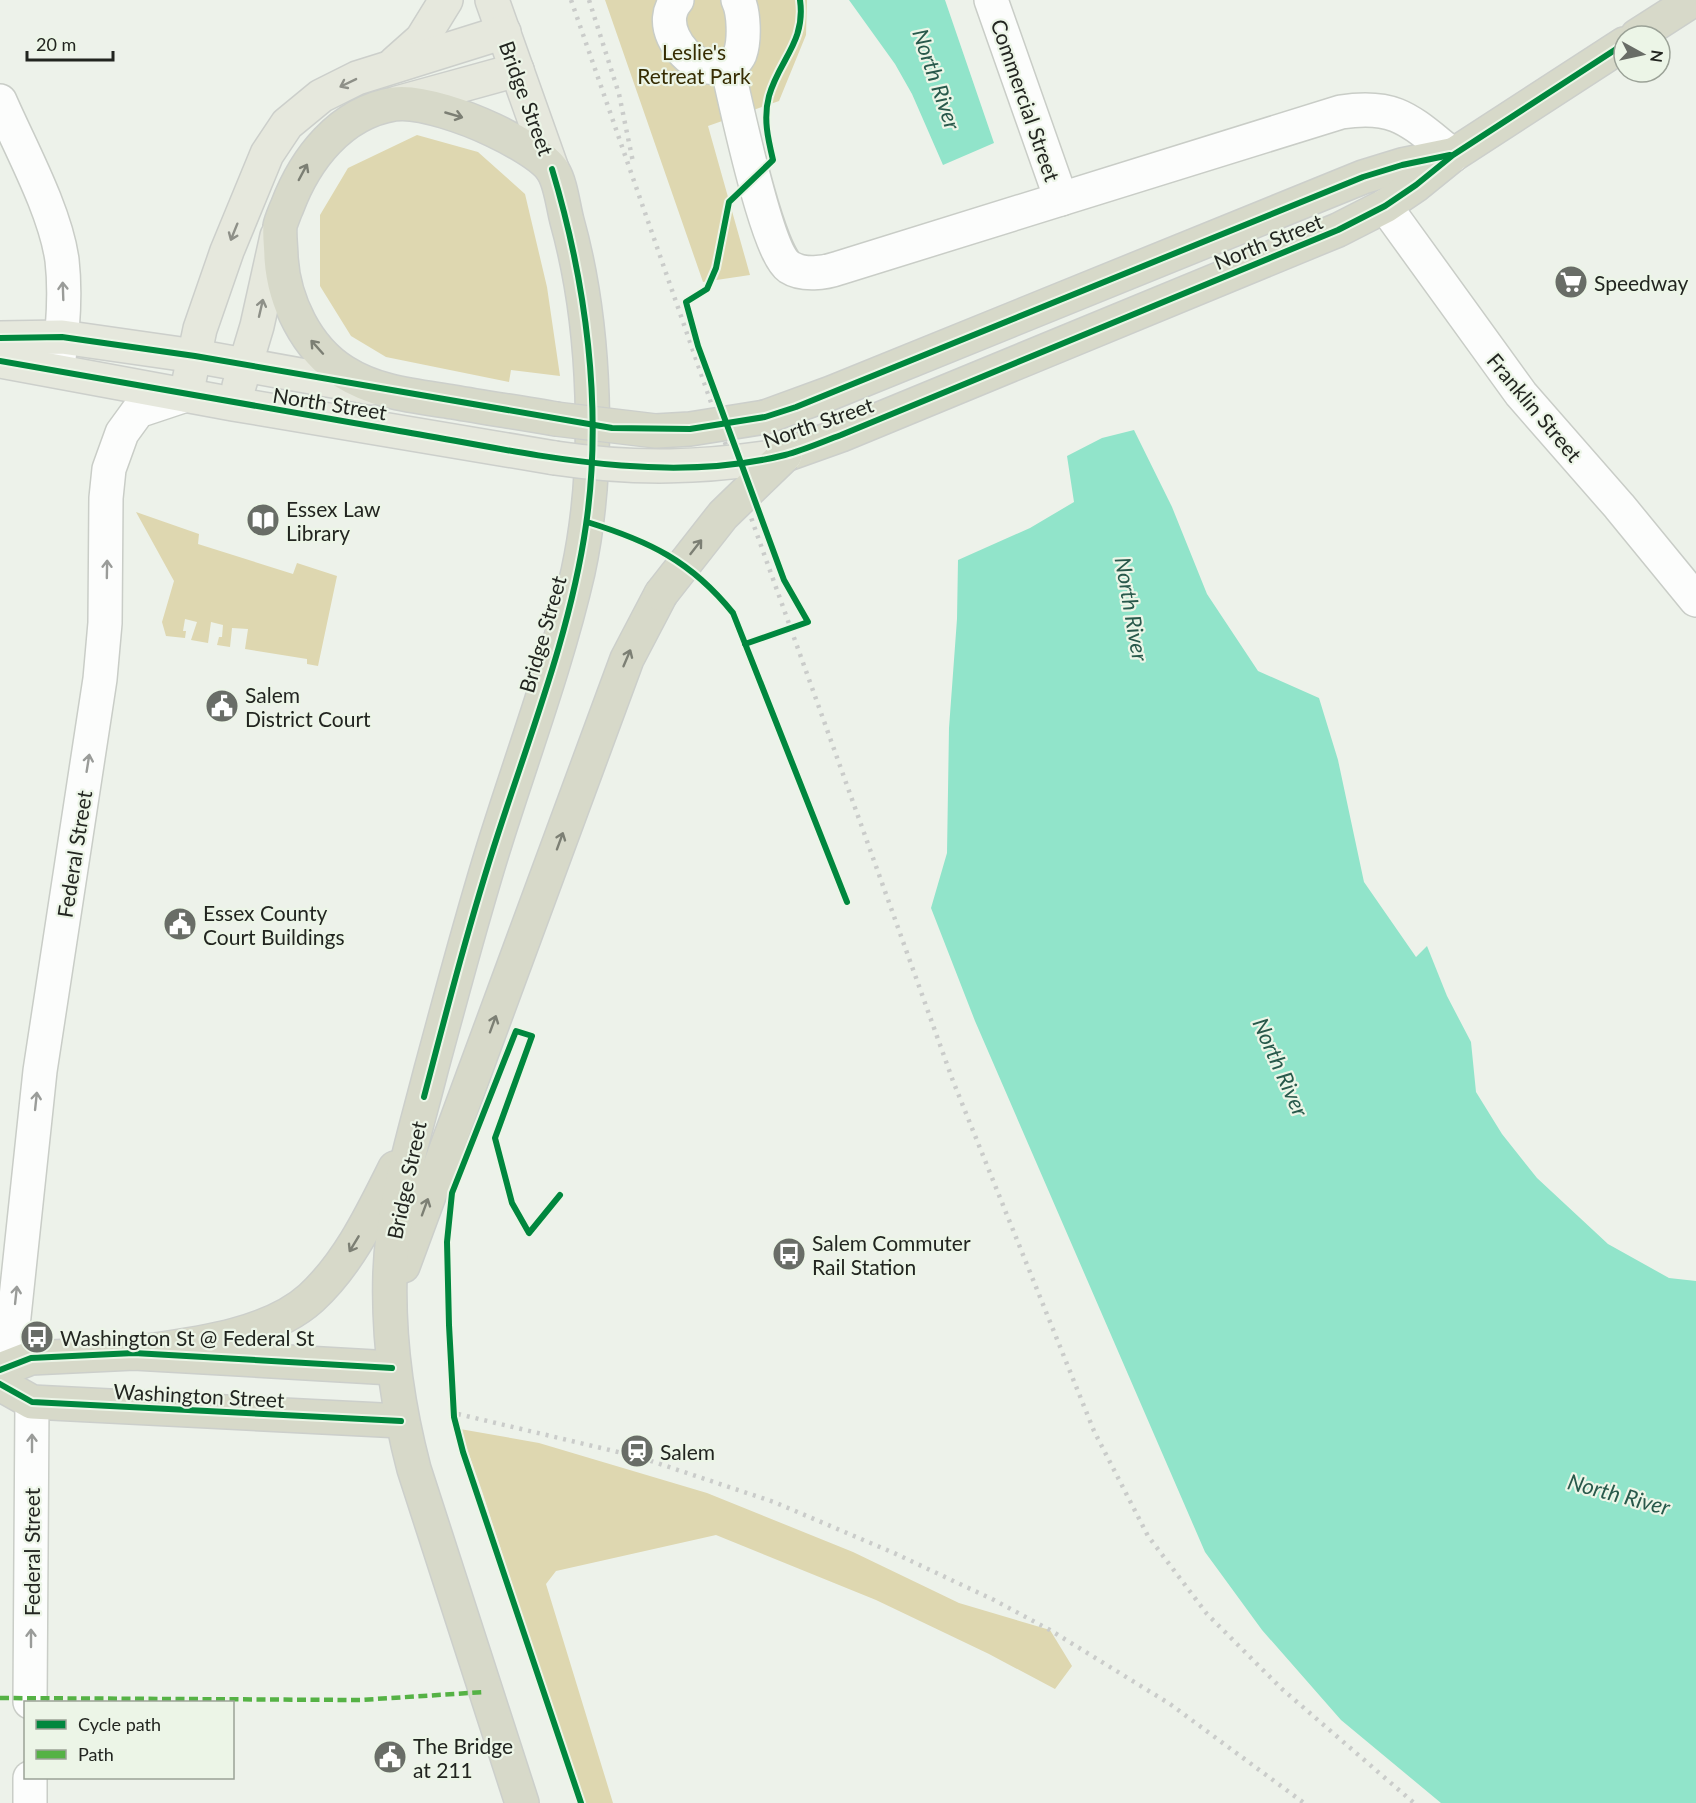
<svg xmlns="http://www.w3.org/2000/svg" width="1696" height="1803" viewBox="0 0 1696 1803" font-family="Lato,sans-serif">
<style>
.green{fill:#ded7b0}
.water{fill:#91e4ca}
.lines{fill:none;stroke-linecap:round;stroke-linejoin:round}
.minor-casing{stroke:#c9cdc7;stroke-width:36}
.major-casing{stroke:#cccfcb;stroke-width:36}
.highway-casing{stroke:#cccfcb;stroke-width:36}
.minor{stroke:#fcfdfc;stroke-width:33}
.major{stroke:#e6e8dd;stroke-width:33}
.highway{stroke:#d7d9c9;stroke-width:33}
.rail{stroke:#caccca;stroke-width:4.5;stroke-dasharray:3 6;stroke-linecap:butt}
.major-bridge-casing{stroke:#cccfcb;stroke-width:36;stroke-linecap:butt}
.highway-bridge-casing{stroke:#cccfcb;stroke-width:36;stroke-linecap:butt}
.major-bridge{stroke:#e6e8dd;stroke-width:33}
.highway-bridge{stroke:#d7d9c9;stroke-width:33}
.quiet{stroke:#55b245;stroke-width:4.5;stroke-dasharray:9 4.5;stroke-linecap:butt}
.cycleway-casing{stroke:#ecf5e7;stroke-width:10}
.cycleway{stroke:#00873e;stroke-width:6}
.oneway{stroke:#8e9088}
.oneway2{stroke:#7c7f74}
.oneway3{stroke:#9a9c99}
.labels{text-anchor:middle;dominant-baseline:central;stroke-width:4.5;stroke-linejoin:round;paint-order:stroke}
.park-label{font-size:21px;fill:#362c02;stroke:#ecf5e7}
.street-label{font-size:21px;fill:#222520;stroke:#ecf5e7}
.poi-label{font-size:21px;fill:#222520;stroke:#ecf5e7;text-anchor:start}
.water-label{font-size:22px;font-style:italic;fill:#28594b;stroke:#ecf5e7}
</style>
<rect width="100%" height="100%" fill="#edf2ea"/>
<g class="green">
<polygon points="605,0 807,0 806,35 779,101 708,126 750,275 703,282"/>
<polygon points="417,135 478,152 525,194 547,287 560,376 511,370 509,382 386,357 351,336 320,286 320,215 348,168"/>
<polygon points="136,512 199,534 198,544 293,574 297,563 337,576 318,666 307,664 307,659 245,649 248,629 232,628 230,647 217,645 219,637 222,637 223,625 211,622 208,643 191,640 197,622 185,619 183,631 186,631 185,638 166,636 162,622 174,581"/>
<polygon points="460,1429 539,1443 707,1493 853,1552 959,1603 1050,1630 1072,1666 1055,1689 989,1654 876,1600 716,1535 556,1571 546,1584 613,1803 583,1803 482,1491"/>
</g>
<g class="water">
<polygon points="849,0 945,0 994,143 943,165 912,94 895,64"/>
<polygon points="1134,430 1172,507 1207,594 1258,671 1319,698 1338,760 1364,882 1416,957 1427,946 1447,996 1471,1042 1476,1092 1502,1134 1537,1178 1608,1244 1669,1278 1696,1281 1696,1803 1441,1803 1341,1720 1262,1630 1205,1552 975,1021 931,908 947,853 949,728 957,619 958,560 1030,528 1074,502 1067,456 1102,438"/>
</g>
<g class="lines">
<g class="minor-casing">
<g id="minor">
<path d="M677 0C658 22 678 54 701 65 708 68 720 68 728 70"/>
<path d="M738 0C744 12 745 40 740 54 738 59 732 65 728 70 736 104 767 252 789 267 803 276 825 273 839 268L1341 112C1397 103 1411 122 1453 155"/>
<polyline points="991,0 1061,199"/>
<path d="M0 101C20 147 55 210 62 260 66 295 63 331 58 366"/>
<polyline points="1385,206 1521,394 1619,506 1696,600"/>
<polyline points="0,1350 13,1326 40,1071 100,679 105,623 106,498 109,469 122,433 138,411 186,395"/>
<polyline points="30,1702 32,1402"/>
<polyline points="30,1803 30,1778"/>
</g>
</g>
<g class="major-casing">
<g id="major">
<polyline points="492,0 552,169"/>
<polyline points="395,63 422,39 446,0"/>
<polyline points="397,103 517,70"/>
<polyline points="0,338 62,337 195,356 372,388"/>
<polyline points="0,361 233,404 555,458"/>
<polyline points="239,386 257,326 277,236"/>
<polyline points="186,395 200,329 227,251 267,154 287,124 321,96 357,78 504,32"/>
</g>
</g>
<g class="highway-casing">
<g id="highway">
<polyline points="1637,36 1693,0"/>
<polyline points="765,417 831,393 1363,177 1402,165 1451,155"/>
<polyline points="785,455 841,435 1338,230 1385,206 1416,185 1453,155 1624,44"/>
<polyline points="403,1266 627,659 661,594"/>
<path d="M134 1353C189 1345 268 1337 311 1298 349 1263 372 1214 395 1168"/>
<polyline points="0,1370 31,1358 134,1353 392,1368"/>
<polyline points="0,1384 32,1402 401,1421"/>
<path d="M522 1803 414 1469C397 1404 388 1341 390 1274 392 1205 414 1137 431 1070 452 993 472 916 496 840 524 751 557 663 578 572 601 466 596 325 567 221 563 206 561 184 553 171 544 156 510 138 493 130 470 119 420 100 394 104 340 113 305 159 287 207 286 209 280 224 280 226 279 236 281 248 281 258 284 301 306 348 344 372 377 393 415 396 453 402 487 408 522 413 556 419"/>
</g>
</g>
<use href="#minor" class="minor"/>
<use href="#major" class="major"/>
<use href="#highway" class="highway"/>
<g class="rail">
<polyline points="571,0 754,526 953,1081 1094,1431 1148,1536 1207,1614 1282,1689 1414,1803"/>
<polyline points="589,0 619,94 633,162"/>
<polyline points="458,1414 639,1457 774,1502 894,1553 994,1600 1050,1630 1170,1704 1304,1803"/>
</g>
<g class="major-bridge-casing">
<path id="major-bridge" d="M555 458C636 470 704 468 785 455"/>
</g>
<g class="highway-bridge-casing">
<g id="highway-bridge">
<polyline points="556,419 656,431 690,429 765,417"/>
<polyline points="661,594 723,515 785,455"/>
</g>
</g>
<use href="#major-bridge" class="major-bridge"/>
<use href="#highway-bridge" class="highway-bridge"/>
<polyline class="quiet" points="0,1698 360,1700 485,1692"/>
<g class="cycleway-casing">
<g id="cycleway">
<polyline points="0,338 62,337 195,356 612,428 690,429 765,417 796,407 1363,177 1402,165 1450,155"/>
<path d="M0 361C131 383 262 408 394 430 520 451 658 487 785 455 804 450 822 442 841 435L1338 230 1385 206 1416 185 1453 155 1624 44"/>
<path d="M587 522C649 541 691 561 733 613L847 902"/>
<path d="M745 644 808 622 784 580 698 346 686 302 707 289 716 268 729 202 773 160C768 139 763 118 769 96 779 60 806 42 800 0"/>
<path d="M424 1097C447 1009 470 920 498 834 531 732 571 630 586 525 603 408 586 282 552 169"/>
<polyline points="560,1195 529,1233 512,1203 495,1138 532,1036 516,1031 452,1193 447,1242 449,1325 454,1417 463,1452 581,1803"/>
<polyline points="0,1370 31,1358 134,1353 392,1368"/>
<polyline points="0,1384 32,1402 401,1421"/>
</g>
</g>
<use href="#cycleway" class="cycleway"/>
</g>
<defs><path id="oneway-shaft" d="M-6 0H5M1.5-3L5.5 0L1.5 3" fill="none" stroke-width="1.6" stroke-linecap="round" stroke-linejoin="round" transform="scale(1.5)"/></defs>
<g class="oneway">
<use href="#oneway-shaft" transform="translate(348 83) rotate(154)"/>
<use href="#oneway-shaft" transform="translate(234 232) rotate(112)"/>
<use href="#oneway-shaft" transform="translate(261 308) rotate(-77)"/>
</g>
<g class="oneway2">
<use href="#oneway-shaft" transform="translate(454 115) rotate(16)"/>
<use href="#oneway-shaft" transform="translate(303 172) rotate(-62)"/>
<use href="#oneway-shaft" transform="translate(317 347) rotate(-132)"/>
<use href="#oneway-shaft" transform="translate(696 547) rotate(-52)"/>
<use href="#oneway-shaft" transform="translate(627 658) rotate(-67)"/>
<use href="#oneway-shaft" transform="translate(560 841) rotate(-70)"/>
<use href="#oneway-shaft" transform="translate(493 1024) rotate(-70)"/>
<use href="#oneway-shaft" transform="translate(425 1207) rotate(-70)"/>
<use href="#oneway-shaft" transform="translate(354 1244) rotate(121)"/>
</g>
<g class="oneway3">
<use href="#oneway-shaft" transform="translate(63 291) rotate(-92)"/>
<use href="#oneway-shaft" transform="translate(107 569) rotate(-89)"/>
<use href="#oneway-shaft" transform="translate(88 763) rotate(-81)"/>
<use href="#oneway-shaft" transform="translate(36 1101) rotate(-84)"/>
<use href="#oneway-shaft" transform="translate(16 1295) rotate(-84)"/>
<use href="#oneway-shaft" transform="translate(32 1443) rotate(-90)"/>
<use href="#oneway-shaft" transform="translate(31 1638) rotate(-90)"/>
</g>
<defs>
<g id="supermarket-disc" transform="scale(1.725)"><circle r="9.5" fill="#696d67" stroke="#ecf5e7"/><path d="M-6-5.5h2.5l.6 2H6L4.5 2H-2.5L-4.4-4H-6ZM-1.5 3.2a1.3 1.3 0 1 0 .1 0ZM3 3.2a1.3 1.3 0 1 0 .1 0Z" fill="#fff"/></g>
<g id="library-disc" transform="scale(1.725)"><circle r="9.5" fill="#696d67" stroke="#ecf5e7"/><path d="M-6-4Q-3-5.5-.7-3.5V5Q-3 3-6 4ZM6-4Q3-5.5 .7-3.5V5Q3 3 6 4Z" fill="#fff"/></g>
<g id="civic-disc" transform="scale(1.725)"><circle r="9.5" fill="#696d67" stroke="#ecf5e7"/><path d="M-.6-6.5H3V-4.5H.6V-3L4-1V1h2V6H-6V1h2V-1L-.6-3ZM-1.2 2.5V6h2.4V2.5Z" fill="#fff"/></g>
<g id="bus-disc" transform="scale(1.725)"><circle r="9.5" fill="#696d67" stroke="#ecf5e7"/><path d="M-5-6H5V4H4V6H2V4H-2V6H-4V4H-5ZM-3.5-4V0h7V-4ZM-3.5 1.2v1.5H-2V1.2ZM2 1.2v1.5H3.5V1.2Z" fill="#fff"/></g>
<g id="station-disc" transform="scale(1.725)"><circle r="9.5" fill="#696d67" stroke="#ecf5e7"/><path d="M-3-6H3Q5-6 5-4V2Q5 4 3 4L4.5 6H3L1.5 4h-3L-3 6H-4.5L-3 4Q-5 4-5 2V-4Q-5-6-3-6ZM-3.5-4v3h7v-3ZM-3.5 1v1.5H-2V1ZM2 1v1.5H3.5V1Z" fill="#fff"/></g>
</defs>
<g fill-rule="evenodd">
<use href="#supermarket-disc" x="1571" y="282"/>
<use href="#library-disc" x="263" y="520"/>
<use href="#civic-disc" x="222" y="706"/>
<use href="#civic-disc" x="180" y="924"/>
<use href="#bus-disc" x="789" y="1254"/>
<use href="#bus-disc" x="37" y="1337"/>
<use href="#station-disc" x="637" y="1451"/>
<use href="#civic-disc" x="390" y="1757"/>
</g>
<g class="labels">
<g class="park-label">
<text x="694" y="51">Leslie's<tspan x="694" dy="24">Retreat Park</tspan></text>
</g>
<g class="street-label">
<text transform="translate(527 98) rotate(70)">Bridge Street</text>
<text transform="translate(1026 100) rotate(71)">Commercial Street</text>
<text transform="translate(1268 241) rotate(-22)">North Street</text>
<text transform="translate(330 403) rotate(9)">North Street</text>
<text transform="translate(1535 407) rotate(50)">Franklin Street</text>
<text transform="translate(818 422) rotate(-19)">North Street</text>
<text transform="translate(542 634) rotate(-74)">Bridge Street</text>
<text transform="translate(74 854) rotate(-81)">Federal Street</text>
<text transform="translate(406 1180) rotate(-78)">Bridge Street</text>
<text transform="translate(199 1395) rotate(3)">Washington Street</text>
<text transform="translate(31 1552) rotate(-90)">Federal Street</text>
</g>
<g class="poi-label">
<text x="1594" y="282">Speedway</text>
<text x="286" y="508">Essex Law<tspan x="286" dy="24">Library</tspan></text>
<text x="245" y="694">Salem<tspan x="245" dy="24">District Court</tspan></text>
<text x="203" y="912">Essex County<tspan x="203" dy="24">Court Buildings</tspan></text>
<text x="812" y="1242">Salem Commuter<tspan x="812" dy="24">Rail Station</tspan></text>
<text x="60" y="1337">Washington St @ Federal St</text>
<text x="660" y="1451">Salem</text>
<text x="413" y="1745">The Bridge<tspan x="413" dy="24">at 211</tspan></text>
</g>
<g class="water-label">
<text transform="translate(937 79) rotate(71)">North River</text>
<text transform="translate(1132 609) rotate(80)">North River</text>
<text transform="translate(1281 1067) rotate(66)">North River</text>
<text transform="translate(1619 1494) rotate(15)">North River</text>
</g>
</g>
<rect x="24" y="1701" width="210" height="78" fill="#ecf5e7" stroke="#9ba297" stroke-width="1.5"/>
<rect x="36" y="1720" width="30" height="9" fill="#00873e" stroke="#9ba297" stroke-width="1.5"/>
<text x="78" y="1731" font-size="18" fill="#222520">Cycle path</text>
<rect x="36" y="1750" width="30" height="9" fill="#55b245" stroke="#9ba297" stroke-width="1.5"/>
<text x="78" y="1761" font-size="18" fill="#222520">Path</text>
<g transform="translate(1642 54) rotate(98)"><circle r="28" fill="#ecf5e7" stroke="#9ba297" stroke-width="1.5"/>
<path d="M0-4.5L10 22L0 15L-10 22Z" fill="#696d67"/>
<text y="-9" font-size="16" font-weight="bold" text-anchor="middle" fill="#222520">N</text>
</g>
<path d="M27 51v9h86v-9" fill="none" stroke="#222520" stroke-width="3"/>
<text x="36" y="51" font-size="18" fill="#222520" stroke="#ecf5e7" stroke-width="4.5" paint-order="stroke">20 m</text>
</svg>
